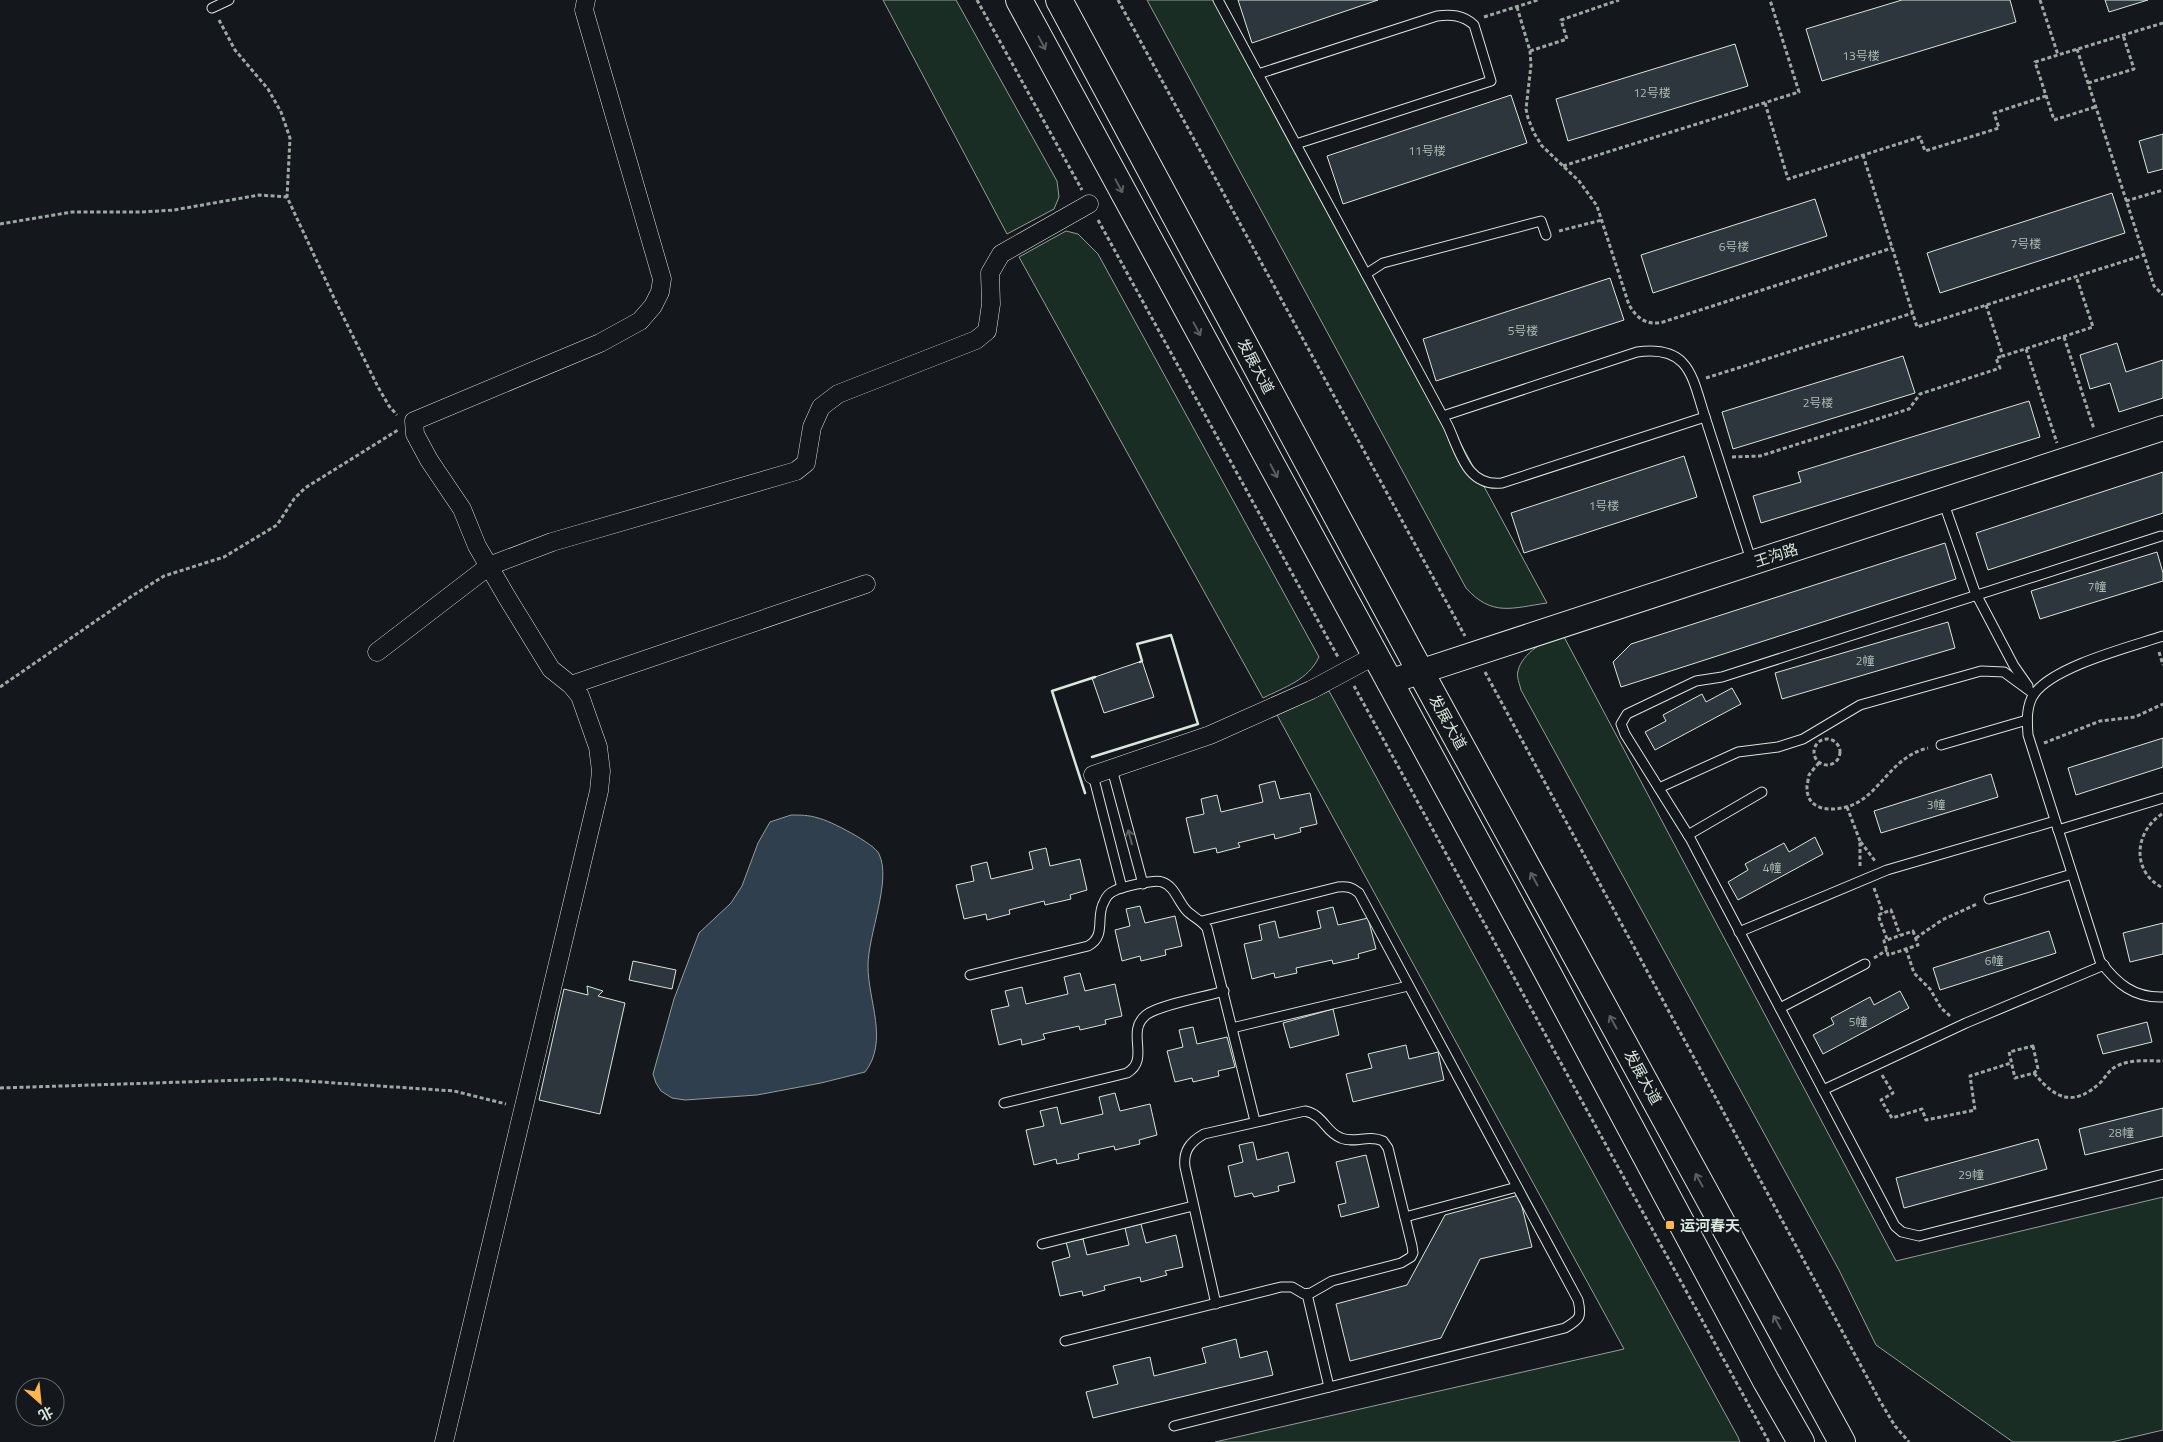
<svg xmlns="http://www.w3.org/2000/svg" width="2163" height="1442" viewBox="0 0 2163 1442" font-family="'Titillium Web','Noto Sans SC',sans-serif">
<style>
.green{fill:#1a2d24;stroke:#939e99}
.water{fill:#2f3f4d;stroke:#939e99}
.building{fill:#2c363c;stroke:#d8e6dc}
.lines{fill:none;stroke-linecap:round;stroke-linejoin:round}
.lane-casing{stroke:#d8e6dc;stroke-width:11}
.street-casing{stroke:#d8e6dc;stroke-width:19}
.secondary-casing{stroke:#d8e6dc;stroke-width:26}
.primary-casing{stroke:#d8e6dc;stroke-width:28}
.path{stroke:#9da8a2;stroke-width:3;stroke-dasharray:4 2.5;stroke-linecap:butt}
.lane{stroke:#14181c;stroke-width:9}
.street{stroke:#14181c;stroke-width:18}
.secondary{stroke:#14181c;stroke-width:24}
.primary{stroke:#14181c;stroke-width:26}
.wall{stroke:#d8e6dc;stroke-width:2.5}
.oneway{stroke:#59605f}
.poi-dot{fill:#ffb74d;stroke:#14181c;stroke-width:2}
.labels{text-anchor:middle;dominant-baseline:central;stroke-width:4;stroke-linejoin:round;paint-order:stroke}
.number-label{font-size:12px;fill:#adbab4}
.street-label{font-size:15px;fill:#d8e6dc;stroke:#14181c}
.poi-label{font-size:15px;font-weight:bold;fill:#d8e6dc;stroke:#14181c;text-anchor:start}
</style>
<rect width="100%" height="100%" fill="#14181c"/>
<g class="green">
<polygon points="883,0 956,0 1057,181 1059,197 1054,209 1007,234"/>
<path d="M1147 0H1221L1547 603C1512 608 1492 617 1466 588Z"/>
<path d="M1066 231 1078 234 1098 254 1319 657C1308 680 1285 687 1263 698L1019 257Z"/>
<path d="M1563 635 1896 1261 2163 1197V1430L2112 1442H2013L1876 1345 1839 1270 1521 690C1520 685 1516 676 1518 671 1522 653 1546 639 1563 635Z"/>
<polygon points="1329,691 1738,1437 1740,1442 1215,1442 1624,1349 1277,715"/>
</g>
<path class="water" d="M791 815C800 815 809 815 818 818 829 820 875 844 879 854 892 880 868 934 868 966 868 1001 889 1041 865 1072L821 1083 757 1095 685 1100 672 1098 661 1091 656 1083 653 1074 674 999 699 933 731 903 742 886 758 843 770 822Z"/>
<g class="building">
<polygon points="1238,0 1378,0 1252,43"/>
<polygon points="1902,0 2010,0 2016,22 1822,81 1806,29"/>
<polygon points="2105,0 2148,0 2109,12"/>
<polygon points="1735,44 1748,86 1568,141 1556,99"/>
<polygon points="1511,95 1527,143 1343,204 1327,156"/>
<polygon points="2163,134 2163,169 2148,173 2139,141"/>
<polygon points="2112,193 2125,233 1940,293 1927,253"/>
<polygon points="1815,199 1827,236 1653,293 1641,255"/>
<polygon points="1610,278 1624,320 1436,381 1423,339"/>
<polygon points="2117,343 2126,372 2163,360 2163,398 2119,412 2110,383 2090,389 2080,355"/>
<polygon points="1903,356 1915,393 1733,449 1722,412"/>
<polygon points="2029,401 2040,437 1761,523 1753,496 1801,482 1798,472"/>
<polygon points="1684,456 1697,497 1524,553 1511,513"/>
<polygon points="2163,472 2163,513 1988,570 1976,533"/>
<polygon points="1945,543 1956,579 1621,687 1613,662 1631,644"/>
<polygon points="2157,552 2163,573 2163,581 2040,619 2031,591"/>
<polygon points="1948,622 1955,648 1782,699 1775,673"/>
<polygon points="1142,661 1154,697 1104,713 1092,678"/>
<polygon points="1732,688 1741,704 1655,750 1645,732 1666,721 1663,715 1702,694 1706,702"/>
<polygon points="2163,738 2163,767 2076,795 2068,768"/>
<polygon points="1991,774 1998,797 1881,833 1874,811"/>
<polygon points="1275,781 1280,799 1310,793 1317,824 1300,828 1301,832 1275,839 1274,834 1238,843 1240,847 1217,853 1216,848 1194,853 1186,818 1204,814 1201,799 1217,795 1221,812 1263,802 1259,785"/>
<polygon points="1815,837 1823,854 1738,900 1728,882 1748,870 1745,864 1784,843 1789,852"/>
<polygon points="1046,848 1050,866 1080,859 1087,890 1070,895 1071,899 1045,905 1044,901 1009,910 1010,914 987,920 986,914 964,919 956,885 974,881 971,866 987,862 991,879 1033,869 1029,852"/>
<polygon points="1140,906 1145,923 1175,916 1182,946 1165,950 1166,955 1141,961 1140,956 1122,961 1115,930 1130,926 1126,909"/>
<polygon points="1333,907 1338,925 1368,918 1376,949 1358,954 1359,958 1333,964 1332,960 1296,968 1297,973 1275,978 1274,973 1252,979 1244,944 1262,940 1259,925 1275,921 1279,938 1321,928 1317,911"/>
<polygon points="2163,923 2163,954 2130,962 2123,933"/>
<polygon points="2049,931 2056,953 1940,990 1933,968"/>
<polygon points="633,961 676,970 672,989 629,980"/>
<polygon points="1080,973 1085,991 1115,984 1122,1016 1105,1020 1106,1024 1080,1030 1079,1026 1043,1034 1045,1039 1022,1045 1021,1039 999,1045 991,1010 1009,1006 1005,991 1022,987 1026,1004 1068,994 1064,977"/>
<polygon points="587,986 603,991 598,996 625,1003 600,1114 539,1100 564,989 588,995"/>
<polygon points="1900,991 1909,1008 1823,1054 1813,1035 1834,1024 1831,1018 1870,997 1874,1005"/>
<polygon points="1333,1009 1339,1035 1290,1048 1283,1023"/>
<polygon points="2147,1022 2152,1042 2103,1054 2097,1035"/>
<polygon points="1193,1027 1197,1044 1227,1037 1235,1067 1218,1071 1219,1076 1193,1082 1192,1078 1175,1082 1167,1051 1183,1047 1179,1030"/>
<polygon points="1406,1045 1409,1059 1438,1052 1444,1080 1353,1102 1346,1074 1372,1068 1368,1054"/>
<polygon points="1115,1093 1120,1111 1150,1104 1157,1135 1139,1140 1140,1144 1115,1150 1114,1146 1078,1154 1079,1159 1057,1164 1056,1159 1034,1165 1026,1130 1044,1126 1040,1111 1057,1107 1061,1124 1103,1114 1099,1097"/>
<polygon points="2163,1108 2163,1136 2085,1155 2079,1129"/>
<polygon points="2038,1139 2047,1169 1904,1208 1896,1178"/>
<polygon points="1253,1142 1257,1160 1288,1152 1295,1182 1278,1186 1279,1191 1254,1197 1252,1193 1235,1197 1228,1166 1243,1162 1239,1145"/>
<polygon points="1366,1155 1379,1207 1341,1217 1338,1205 1346,1203 1336,1162"/>
<polygon points="1519,1195 1532,1247 1480,1259 1441,1338 1350,1361 1336,1304 1407,1285 1445,1215"/>
<polygon points="1141,1224 1146,1243 1176,1235 1183,1267 1165,1271 1167,1275 1141,1282 1140,1277 1104,1286 1105,1290 1083,1296 1082,1291 1060,1296 1052,1262 1070,1257 1066,1242 1083,1239 1087,1255 1129,1245 1125,1228"/>
<polygon points="1236,1339 1240,1358 1267,1351 1273,1375 1093,1418 1086,1392 1118,1384 1113,1366 1150,1357 1154,1376 1206,1363 1202,1348"/>
</g>
<g class="lines">
<g class="lane-casing">
<g id="lane">
<path d="M1218 0 1448 426C1460 452 1467 487 1502 483L1705 417 1752 563"/>
<polyline points="212,8 229,0"/>
<path d="M1258 74 1437 16C1451 14 1463 15 1474 25L1491 81 1296 144"/>
<polyline points="1366,274 1383,263 1541,221 1546,235"/>
<path d="M1443 416 1637 352C1690 345 1692 377 1705 417"/>
<polyline points="1943,501 1975,592 2014,666 2028,686"/>
<polyline points="2161,536 1722,677 1696,681 1627,714 1621,724 1625,734 1690,838 1895,1226 1902,1232 1919,1236 2163,1174"/>
<path d="M2163 636C2130 647 2054 666 2034 694 2026 706 2027 721 2028 735L2100 961C2117 984 2134 998 2163 997"/>
<polyline points="1941,745 2027,720"/>
<polyline points="1112,769 1143,884"/>
<polyline points="1093,775 1122,888"/>
<polyline points="1659,788 1738,752 1778,747 1803,739 1860,705 1981,671 2004,672 2034,694"/>
<polyline points="2058,830 2163,798"/>
<polyline points="1688,835 1762,792"/>
<polyline points="1989,899 2072,874"/>
<polyline points="1739,932 1887,870 2055,821"/>
<path d="M970 975 1088 946C1107 936 1095 917 1104 902 1106 897 1109 893 1114 891 1121 887 1155 879 1162 882 1175 886 1178 902 1187 911 1193 917 1201 920 1207 928L1255 1121"/>
<polyline points="1780,1008 1865,964"/>
<polyline points="1232,1028 1408,986"/>
<polyline points="1823,1090 1966,1023 2104,965"/>
<path d="M1004 1103 1127 1073C1151 1059 1125 1032 1146 1015 1159 1005 1205 997 1224 991"/>
<polyline points="1405,1217 1517,1187"/>
<polyline points="1042,1244 1193,1206"/>
<polyline points="1307,1294 1329,1387"/>
<path d="M1065 1341 1281 1287H1292L1304 1294 1311 1293 1332 1281 1401 1263 1411 1257 1413 1253 1412 1246 1388 1148 1383 1141C1368 1134 1355 1144 1341 1138 1325 1132 1324 1115 1305 1111L1204 1134C1190 1142 1183 1151 1185 1167L1216 1304"/>
<path d="M1174 1426 1565 1328C1580 1319 1582 1317 1578 1300L1359 893C1352 887 1347 886 1338 887L1202 921"/>
</g>
</g>
<g class="street-casing">
<g id="street">
<polyline points="377,652 489,566 552,542 796,471 806,463 812,427 821,407 838,394 976,340 987,331 991,304 990,273 1001,254 1089,204"/>
<polyline points="571,685 866,584"/>
<polyline points="1093,775 1210,735 1311,690 1374,656"/>
<polyline points="444,1442 599,791 601,771 598,747 580,696 571,685 551,669 508,599 477,546 462,509 429,460 415,434 414,421 600,343 640,321 653,306 660,292 662,279 584,10 586,0"/>
</g>
</g>
<g class="secondary-casing">
<polyline id="secondary" points="1389,682 2163,428"/>
</g>
<g class="primary-casing">
<g id="primary">
<polyline points="1019,0 1528,936 1766,1381 1801,1442"/>
<polyline points="1059,0 1420,671 1842,1442"/>
</g>
</g>
<g class="path">
<polyline points="977,0 1082,190"/>
<polyline points="1118,0 1465,636"/>
<polyline points="2040,0 2058,55"/>
<path d="M1517 7 1530 51 1531 65 1526 109 1528 118 1534 133 1542 146 1579 181 1597 206 1629 305C1637 318 1646 326 1663 322L1892 248"/>
<polyline points="1484,17 1538,0"/>
<polyline points="219,20 235,50 268,89 281,112 290,138 287,197 334,298 378,387 389,406 397,415"/>
<polyline points="2077,49 2154,286 2163,295"/>
<polyline points="1530,51 1567,39 1561,20 1619,0"/>
<polyline points="2088,83 2134,69 2123,35"/>
<polyline points="1765,103 1788,179 1920,137 1925,151 1999,128 1994,113 2046,96"/>
<polyline points="2095,107 2054,120 2035,62 2163,23"/>
<polyline points="1863,155 1917,327 2144,255"/>
<polyline points="1563,166 1799,92 1770,0"/>
<polyline points="2126,201 2163,190"/>
<polyline points="1098,220 1338,657"/>
<polyline points="0,224 72,212 142,212 174,210 259,195 287,197"/>
<polyline points="1559,231 1602,220"/>
<polyline points="1986,305 2003,356 2093,327 2076,276"/>
<polyline points="2064,337 2094,429"/>
<polyline points="2026,349 2057,443"/>
<polyline points="1706,378 1913,313"/>
<polyline points="1732,457 1760,456 1909,409 1920,394 2000,368 1996,358 2003,356"/>
<polyline points="2159,652 2163,665"/>
<polyline points="1485,672 1880,1401 1895,1426 1909,1442"/>
<polyline points="1354,686 1769,1442"/>
<polyline points="0,687 132,596 164,576 224,557 277,525 294,499 305,488 398,430"/>
<circle cx="1827" cy="752" r="13"/>
<polyline points="2044,743 2100,721 2135,717 2163,704"/>
<path d="M1819 763C1816 766 1812 771 1809 775 1808 778 1808 783 1807 786 1806 809 1827 812 1846 807 1879 799 1889 757 1928 748"/>
<polyline points="1847,807 1860,841"/>
<path d="M2162 814C2134 832 2131 872 2163 888"/>
<polyline points="1860,866 1860,841 1875,861"/>
<polyline points="1874,888 1883,913"/>
<polygon points="1913,931 1918,945 1888,955 1884,941"/>
<polyline points="1916,938 1942,920 1977,904"/>
<polyline points="1887,939 1878,915 1891,910 1900,935"/>
<polyline points="1906,949 1914,973 1930,989 1941,1008 1950,1016"/>
<polyline points="1874,958 1887,950"/>
<polygon points="2033,1046 2038,1069 2034,1073 2015,1078 2009,1052"/>
<path d="M2034 1073C2056 1100 2074 1107 2101 1082 2106 1076 2110 1069 2117 1066 2130 1059 2149 1061 2163 1061"/>
<polyline points="1882,1075 1893,1093 1881,1100 1892,1118 1922,1109 1926,1120 1975,1110 1970,1076 2011,1063"/>
<polyline points="0,1088 276,1079 454,1091 506,1104"/>
</g>
<use href="#lane" class="lane"/>
<use href="#street" class="street"/>
<use href="#secondary" class="secondary"/>
<use href="#primary" class="primary"/>
<g class="wall">
<polyline points="1092,757 1198,724 1171,635 1137,644 1142,661 1140,662"/>
<polyline points="1085,793 1052,691 1095,677"/>
</g>
</g>
<defs><path id="oneway-shaft" d="M-6 0H5M1.5-3L5.5 0L1.5 3" fill="none" stroke-width="1.6" stroke-linecap="round" stroke-linejoin="round" transform="scale(1.25)"/></defs>
<g class="oneway">
<use href="#oneway-shaft" transform="translate(1042 43) rotate(62)"/>
<use href="#oneway-shaft" transform="translate(1119 186) rotate(62)"/>
<use href="#oneway-shaft" transform="translate(1197 329) rotate(62)"/>
<use href="#oneway-shaft" transform="translate(1274 471) rotate(62)"/>
<use href="#oneway-shaft" transform="translate(1130 837) rotate(-105)"/>
<use href="#oneway-shaft" transform="translate(1534 879) rotate(-119)"/>
<use href="#oneway-shaft" transform="translate(1613 1022) rotate(-119)"/>
<use href="#oneway-shaft" transform="translate(1699 1180) rotate(-119)"/>
<use href="#oneway-shaft" transform="translate(1777 1322) rotate(-119)"/>
</g>
<rect class="poi-dot" x="1665" y="1220" width="10" height="10" rx="2.5"/>
<g class="labels">
<g class="number-label">
<text x="1861" y="55">13号楼</text>
<text x="1652" y="92">12号楼</text>
<text x="1427" y="150">11号楼</text>
<text x="2026" y="243">7号楼</text>
<text x="1734" y="246">6号楼</text>
<text x="1523" y="330">5号楼</text>
<text x="1818" y="402">2号楼</text>
<text x="1604" y="505">1号楼</text>
<text x="2097" y="586">7幢</text>
<text x="1865" y="660">2幢</text>
<text x="1936" y="804">3幢</text>
<text x="1772" y="867">4幢</text>
<text x="1994" y="960">6幢</text>
<text x="1858" y="1021">5幢</text>
<text x="2121" y="1132">28幢</text>
<text x="1971" y="1174">29幢</text>
</g>
<g class="street-label">
<text transform="translate(1256 366) rotate(62)">发展大道</text>
<text transform="translate(1776 555) rotate(-18)">王沟路</text>
<text transform="translate(1448 722) rotate(61)">发展大道</text>
<text transform="translate(1643 1077) rotate(61)">发展大道</text>
</g>
<g class="poi-label">
<text x="1680" y="1225">运河春天</text>
</g>
</g>
<g transform="translate(40 1402) rotate(153)"><circle r="24" fill="#14181c" stroke="#626a69"/>
<path d="M0-4L9 19L0 12L-9 19Z" fill="#ffb74d"/>
<text y="-8" font-size="14" font-weight="bold" text-anchor="middle" fill="#d8e6dc">北</text>
</g>
</svg>
